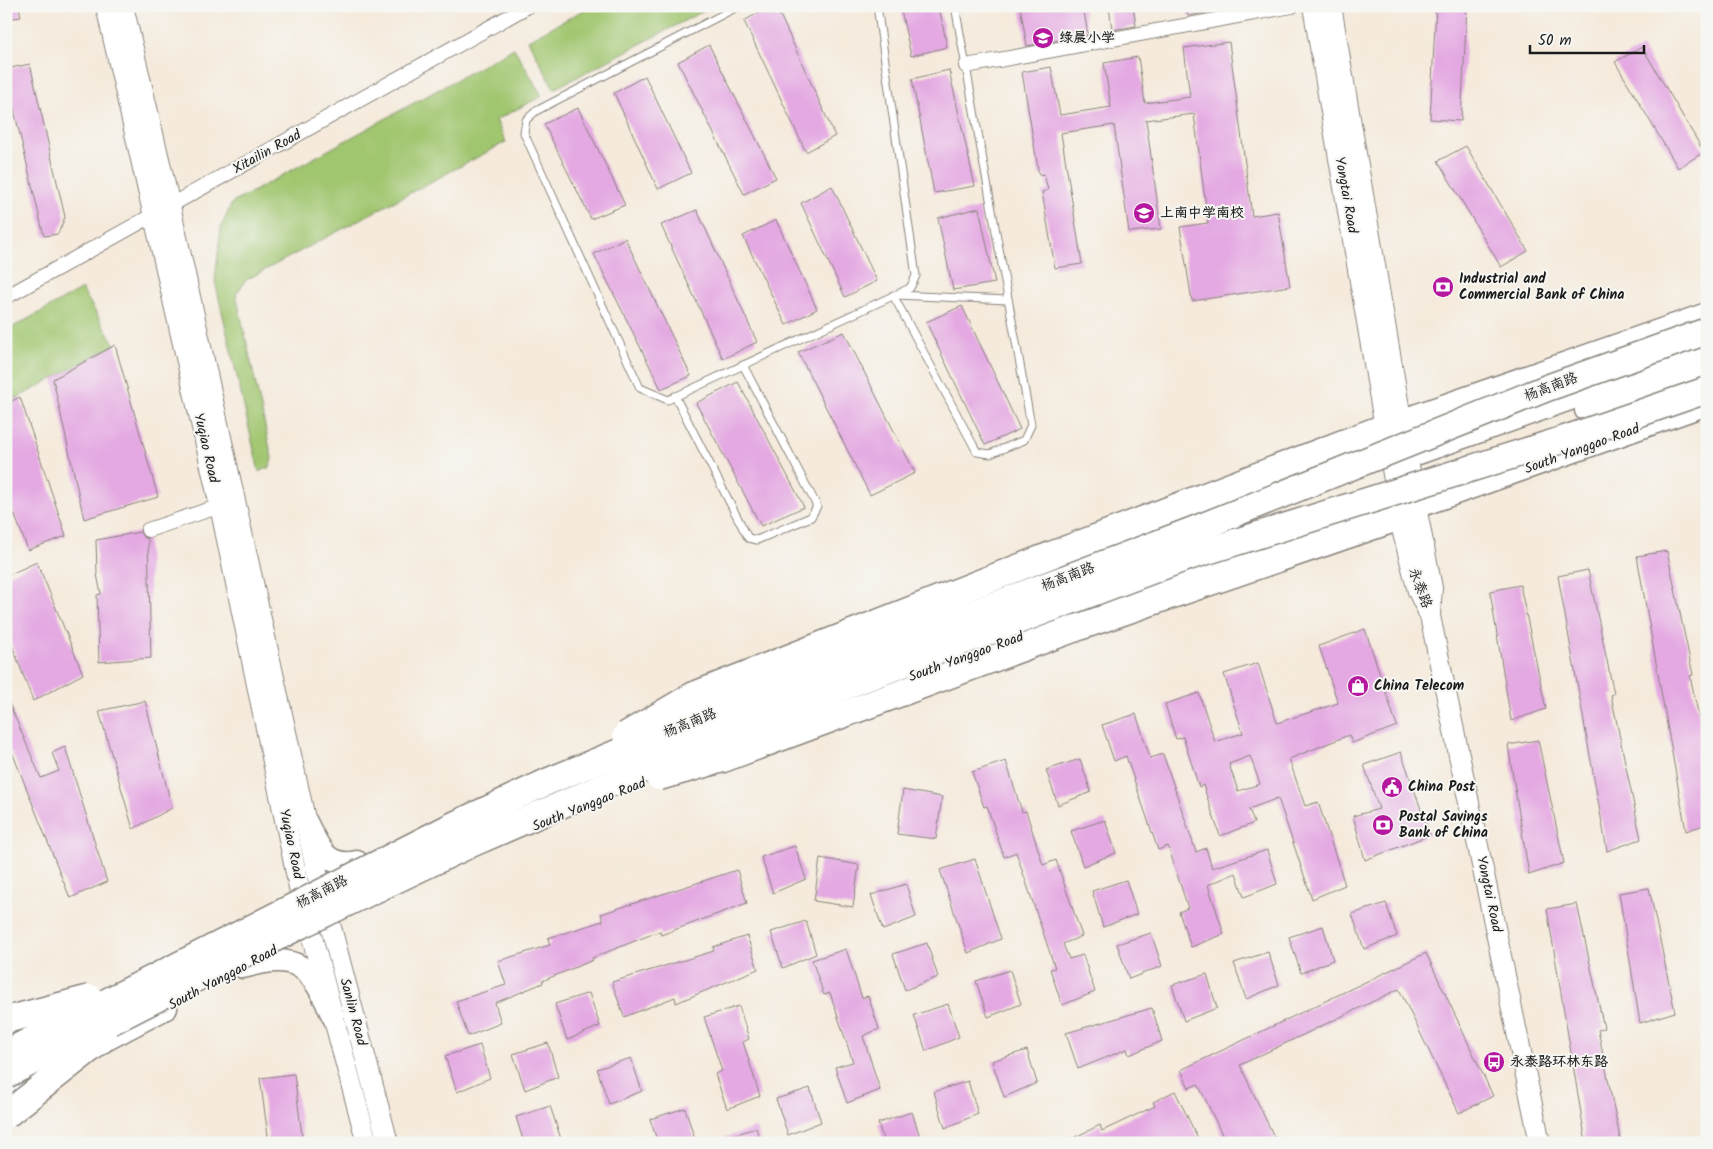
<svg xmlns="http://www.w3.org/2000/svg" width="1713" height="1149" viewBox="0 0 1713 1149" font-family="Kalam,'LXGW WenKai TC',sans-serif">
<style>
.green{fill:#a1c670;stroke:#5e7146}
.building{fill:#e4a9e2;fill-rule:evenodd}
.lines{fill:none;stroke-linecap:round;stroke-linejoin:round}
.lane-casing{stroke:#88837c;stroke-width:9}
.street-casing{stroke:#88837c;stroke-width:16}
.secondary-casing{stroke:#88837c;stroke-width:22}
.primary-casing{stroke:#88837c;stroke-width:25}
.highway-casing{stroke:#88837c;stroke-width:29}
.lane{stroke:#fff;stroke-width:7}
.street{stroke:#fff;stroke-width:14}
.secondary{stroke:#fff;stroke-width:20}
.primary{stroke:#fff;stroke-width:22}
.highway{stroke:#fff;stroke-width:26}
.highway-bridge-casing{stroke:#88837c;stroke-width:29;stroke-linecap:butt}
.highway-bridge{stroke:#fff;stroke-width:26}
.labels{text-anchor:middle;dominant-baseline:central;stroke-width:4;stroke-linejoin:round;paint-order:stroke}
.poi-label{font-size:14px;font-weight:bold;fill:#1c1c1c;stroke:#f6f6f2;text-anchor:start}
.street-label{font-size:14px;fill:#1c1c1c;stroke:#f6f6f2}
</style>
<rect width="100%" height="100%" fill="#f6f6f2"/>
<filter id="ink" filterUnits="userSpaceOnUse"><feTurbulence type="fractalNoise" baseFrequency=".02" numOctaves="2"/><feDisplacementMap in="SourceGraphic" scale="10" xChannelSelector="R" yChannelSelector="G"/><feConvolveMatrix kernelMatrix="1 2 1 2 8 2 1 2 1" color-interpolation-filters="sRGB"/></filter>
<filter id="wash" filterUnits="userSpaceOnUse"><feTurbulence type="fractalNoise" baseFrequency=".0096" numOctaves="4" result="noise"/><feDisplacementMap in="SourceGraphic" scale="20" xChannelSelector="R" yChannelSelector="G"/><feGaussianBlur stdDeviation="1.12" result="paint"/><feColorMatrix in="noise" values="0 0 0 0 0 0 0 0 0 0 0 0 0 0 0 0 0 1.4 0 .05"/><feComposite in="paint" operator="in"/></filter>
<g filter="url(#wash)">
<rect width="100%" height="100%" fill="#f5eadb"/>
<g class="green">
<polygon points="591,6 713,6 554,89 528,40"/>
<polygon points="514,48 542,96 496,120 506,142 246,280 236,294 272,458 270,467 259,472 215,281 221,227 232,203"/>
<polygon points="82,289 115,345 6,404 6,331"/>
</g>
<g id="blocks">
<g class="building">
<polygon points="6,6 19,6 21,17 6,19"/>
<polygon points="770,6 776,6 835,136 806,152 744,21"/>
<polygon points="900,6 939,6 947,47 911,56"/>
<polygon points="1020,6 1083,6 1088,35 1027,46"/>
<polygon points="1109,6 1133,6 1136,26 1112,30"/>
<polygon points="1186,6 1231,6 1231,8 1188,16"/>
<polygon points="1436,6 1467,6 1461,121 1430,119"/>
<polygon points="1229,42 1252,216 1278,212 1290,286 1192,301 1180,227 1208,223 1194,114 1146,120 1161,229 1129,232 1114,125 1061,133 1082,264 1055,268 1042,192 1048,190 1044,174 1039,175 1022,72 1051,67 1060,115 1111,107 1104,63 1138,57 1145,103 1190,97 1184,48"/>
<polygon points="709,45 776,178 744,194 678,62"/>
<polygon points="1642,47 1704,152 1678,168 1615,62"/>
<polygon points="30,64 65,217 58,234 44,236 6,76 6,69"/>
<polygon points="949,70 975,186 934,193 912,79"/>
<polygon points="645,76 691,173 658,189 614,93"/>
<polygon points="578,108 625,205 591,219 544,124"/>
<polygon points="1466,146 1528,251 1501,267 1438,161"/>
<polygon points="832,186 877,281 845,297 801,203"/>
<polygon points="979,208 995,283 953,290 938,218"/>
<polygon points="697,210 757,342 723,359 661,225"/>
<polygon points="776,220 817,309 786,325 743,236"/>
<polygon points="625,238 691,376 661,389 594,254"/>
<polygon points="962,306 1020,429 985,445 926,322"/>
<polygon points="844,332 915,473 870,495 798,352"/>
<polygon points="115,345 158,497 84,519 53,379"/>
<polygon points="738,382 804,507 761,526 696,403"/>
<polygon points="20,397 66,536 28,550 6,492 6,404"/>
<polygon points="140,532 143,537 148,539 151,658 99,662 97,595 101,594 97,574 96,540"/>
<polygon points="1667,551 1693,675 1690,676 1707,754 1707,824 1686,831 1637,556"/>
<polygon points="37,562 83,674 33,701 6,629 6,576"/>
<polygon points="1588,570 1614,694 1611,695 1641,839 1607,851 1558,576"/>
<polygon points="1520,585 1546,709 1511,721 1490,591"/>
<path d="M1365 629 1397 726 1352 743 1349 735 1289 759 1305 806 1318 802 1345 885 1312 899 1278 798 1249 809 1254 823 1220 836 1203 785 1199 787 1183 737 1176 739 1165 704 1199 693 1215 742 1243 733 1224 674 1258 663 1277 723 1338 703 1319 646ZM1250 756 1260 784 1238 791 1229 764Z"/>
<polygon points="6,696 41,778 59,771 52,753 65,747 107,882 70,898 12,752 6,755"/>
<polygon points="145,701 172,808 133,829 99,711"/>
<polygon points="1136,714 1150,758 1163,754 1196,852 1206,848 1212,868 1267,850 1277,884 1244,897 1236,873 1208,885 1224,934 1191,947 1179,912 1188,908 1168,846 1158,850 1126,756 1114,761 1102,725"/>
<polygon points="1538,740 1564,863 1529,875 1508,745"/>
<polygon points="1401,752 1430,835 1365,860 1353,816 1379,809 1364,765"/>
<polygon points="1080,759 1091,792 1058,805 1046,770"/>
<polygon points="1006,761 1022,812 1026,811 1043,865 1056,860 1082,936 1063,944 1069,959 1083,955 1095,992 1062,1005 1050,969 1055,968 1016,852 1004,857 987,806 984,807 972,772"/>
<polygon points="903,790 942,797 936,839 897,834"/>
<polygon points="1105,820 1116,853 1083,866 1071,831"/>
<polygon points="795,846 806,879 773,893 761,857"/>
<polygon points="820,858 859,865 853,907 814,901"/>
<polygon points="975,859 1001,939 968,953 940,870"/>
<polygon points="737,870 747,903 661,935 660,931 592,958 593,960 542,981 543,983 495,1003 501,1023 468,1036 456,1001 506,985 498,961 550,945 548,938 603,921 601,914"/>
<polygon points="1126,880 1137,914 1103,927 1092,891"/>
<polygon points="906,884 916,917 883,930 871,895"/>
<polygon points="1649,888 1675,1012 1640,1023 1619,893"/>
<polygon points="1386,903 1397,936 1364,949 1352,914"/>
<polygon points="1577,904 1604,1028 1598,1030 1621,1143 1586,1143 1547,909"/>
<polygon points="806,921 816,954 783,968 771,932"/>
<polygon points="1323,926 1333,960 1301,973 1289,937"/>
<polygon points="1151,933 1162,966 1129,979 1117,944"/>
<polygon points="747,936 758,969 676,1003 675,997 624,1017 612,982 714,951 713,947"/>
<polygon points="927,943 938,977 905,990 893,954"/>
<polygon points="846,949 862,998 868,996 879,1029 863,1036 880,1090 847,1103 835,1067 853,1062 830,993 824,995 812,960"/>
<polygon points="1268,952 1279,985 1246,999 1234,963"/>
<polygon points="1426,953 1493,1096 1459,1113 1399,989 1240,1065 1277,1143 1226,1143 1198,1084 1189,1088 1181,1070"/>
<polygon points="1010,970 1021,1004 988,1017 976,981"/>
<polygon points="1207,974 1217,1008 1184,1021 1172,985"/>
<polygon points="589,993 600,1026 567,1040 555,1004"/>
<polygon points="948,1004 959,1037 926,1051 914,1015"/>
<polygon points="739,1006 749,1039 743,1042 760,1096 727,1109 715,1074 722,1071 704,1017"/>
<polygon points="1152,1008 1162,1041 1129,1055 1127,1049 1078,1069 1066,1033"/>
<polygon points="548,1043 558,1077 525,1090 513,1054"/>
<polygon points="480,1045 490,1078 457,1092 445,1056"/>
<polygon points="1027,1050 1037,1083 1004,1097 992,1061"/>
<polygon points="631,1058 642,1091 609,1104 597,1069"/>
<polygon points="294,1074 303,1143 269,1143 260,1078"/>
<polygon points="968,1081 978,1114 945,1128 934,1092"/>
<polygon points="810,1088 821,1122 788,1135 776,1099"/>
<polygon points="1175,1091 1200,1143 1063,1143 1100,1125 1102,1131 1155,1106 1153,1102"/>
<polygon points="550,1106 561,1139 552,1143 524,1143 516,1117"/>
<polygon points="685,1108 696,1143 658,1143 650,1119"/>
<polygon points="912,1112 922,1143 884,1143 878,1123"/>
<polygon points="756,1128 761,1143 717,1143 717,1140"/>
</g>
</g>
</g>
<g filter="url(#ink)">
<use href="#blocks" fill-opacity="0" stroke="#88837c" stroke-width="1"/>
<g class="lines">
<g class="lane-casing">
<g id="lane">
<polyline points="739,6 536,111 526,120 524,133 640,388 668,400 910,288 916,276 877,6"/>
<polyline points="893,295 977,452 990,454 1024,440 1031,425 955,6"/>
<polyline points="896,295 1008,300"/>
<polyline points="675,396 748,538 757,540 811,517 817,506 743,365"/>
</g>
</g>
<g class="street-casing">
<g id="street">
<polyline points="966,66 1292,6"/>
<polyline points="6,297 528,6"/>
<polyline points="148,530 220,506"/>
</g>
</g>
<g class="secondary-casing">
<g id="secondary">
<polyline points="106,6 220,506 300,892 367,1143"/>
<polyline points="123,6 170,206 319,882 388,1143"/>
<polyline points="1313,6 1403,533 1418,591 1430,616 1540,1143"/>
<polyline points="1331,6 1416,507 1432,588 1430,615"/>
</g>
</g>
<g class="primary-casing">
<g id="primary">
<polyline points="1586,410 1707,368"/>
<polyline points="1389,425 1707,314"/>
<polyline points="1375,443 1387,438 1402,420"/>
<polyline points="1399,460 1707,350"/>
<polyline points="1375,510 1397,502 1416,507 1707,404"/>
<polyline points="1111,603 1323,528"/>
<path d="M306 822C318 846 326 869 357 862"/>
<path d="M243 967C299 951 311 967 333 1016"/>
<polyline points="6,1037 50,1016"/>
<polyline points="90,1048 166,1008"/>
<polyline points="6,1094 51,1069"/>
</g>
</g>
<g class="highway-casing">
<g id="highway">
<polyline points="1051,555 1385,427"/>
<polyline points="1076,628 1400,517"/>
</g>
</g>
<use href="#lane" class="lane"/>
<use href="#street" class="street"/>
<use href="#secondary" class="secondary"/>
<use href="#primary" class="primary"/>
<use href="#highway" class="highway"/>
<g class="highway-bridge-casing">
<g id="highway-bridge">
<polyline points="626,735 694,695 1051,555"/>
<polyline points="659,777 723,759 1076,628"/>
<polyline points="6,1020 90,998"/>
<polyline points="6,1053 454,825 549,781 785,684 1191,531 1547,388 1707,331"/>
<polyline points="6,1075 301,925 473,843 690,749 863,679 1185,558 1562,440 1707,390"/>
<polyline points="6,1115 104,1038"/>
</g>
</g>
<use href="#highway-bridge" class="highway-bridge"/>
</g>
</g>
<defs>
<g id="school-disc" transform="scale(1.125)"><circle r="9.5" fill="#b5179e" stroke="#f6f6f2"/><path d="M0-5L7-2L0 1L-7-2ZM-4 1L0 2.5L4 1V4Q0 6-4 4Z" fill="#fff"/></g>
<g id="bank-disc" transform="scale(1.125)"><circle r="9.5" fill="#b5179e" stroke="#f6f6f2"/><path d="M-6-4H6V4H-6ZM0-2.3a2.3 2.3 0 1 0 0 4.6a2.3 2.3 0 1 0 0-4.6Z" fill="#fff"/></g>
<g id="shop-disc" transform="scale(1.125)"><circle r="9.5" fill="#b5179e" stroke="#f6f6f2"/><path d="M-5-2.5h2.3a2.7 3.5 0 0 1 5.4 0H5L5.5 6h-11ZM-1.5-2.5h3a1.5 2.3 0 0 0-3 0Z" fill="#fff"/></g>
<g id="civic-disc" transform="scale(1.125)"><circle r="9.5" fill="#b5179e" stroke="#f6f6f2"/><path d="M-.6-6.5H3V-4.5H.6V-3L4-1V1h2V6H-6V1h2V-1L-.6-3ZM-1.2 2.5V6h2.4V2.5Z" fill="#fff"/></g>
<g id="bus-disc" transform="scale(1.125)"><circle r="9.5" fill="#b5179e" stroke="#f6f6f2"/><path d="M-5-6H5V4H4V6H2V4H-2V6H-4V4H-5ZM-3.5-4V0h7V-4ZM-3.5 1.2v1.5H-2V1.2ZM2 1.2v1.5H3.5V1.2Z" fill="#fff"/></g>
</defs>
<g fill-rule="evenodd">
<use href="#school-disc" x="1043" y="38"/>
<use href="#school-disc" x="1144" y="213"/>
<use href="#bank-disc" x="1443" y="287"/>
<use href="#shop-disc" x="1358" y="686"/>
<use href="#civic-disc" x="1392" y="787"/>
<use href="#bank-disc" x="1383" y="825"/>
<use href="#bus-disc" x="1494" y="1062"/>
</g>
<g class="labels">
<g class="poi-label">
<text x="1059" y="38">绿晨小学</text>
<text x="1160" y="213">上南中学南校</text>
<text x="1459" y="279">Industrial and<tspan x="1459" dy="16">Commercial Bank of China</tspan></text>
<text x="1374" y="686">China Telecom</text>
<text x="1408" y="787">China Post</text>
<text x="1399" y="817">Postal Savings<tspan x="1399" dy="16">Bank of China</tspan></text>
<text x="1510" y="1062">永泰路环林东路</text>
</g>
<g class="street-label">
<text transform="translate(267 152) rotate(-29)">Xitailin Road</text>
<text transform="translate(1346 195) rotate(80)">Yongtai Road</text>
<text transform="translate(1551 387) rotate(-21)">杨高南路</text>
<text transform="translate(206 448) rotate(77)">Yuqiao Road</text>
<text transform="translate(1582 449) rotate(-20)">South Yanggao Road</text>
<text transform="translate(1068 577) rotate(-21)">杨高南路</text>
<text transform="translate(1420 588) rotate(70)">永泰路</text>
<text transform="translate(966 657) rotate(-20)">South Yanggao Road</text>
<text transform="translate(690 723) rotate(-22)">杨高南路</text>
<text transform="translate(589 805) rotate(-22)">South Yanggao Road</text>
<text transform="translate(291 844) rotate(78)">Yuqiao Road</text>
<text transform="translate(322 892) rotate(-27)">杨高南路</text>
<text transform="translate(1489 894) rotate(78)">Yongtai Road</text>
<text transform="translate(223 978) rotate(-28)">South Yanggao Road</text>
<text transform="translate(353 1012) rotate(75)">Sanlin Road</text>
</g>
</g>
<rect width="1713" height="1149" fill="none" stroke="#f6f6f2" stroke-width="25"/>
<path d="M1530 45v8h114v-8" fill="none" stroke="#1c1c1c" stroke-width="2.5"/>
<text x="1538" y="45" font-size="15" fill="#1c1c1c" stroke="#f6f6f2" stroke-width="4" paint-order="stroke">50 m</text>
</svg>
